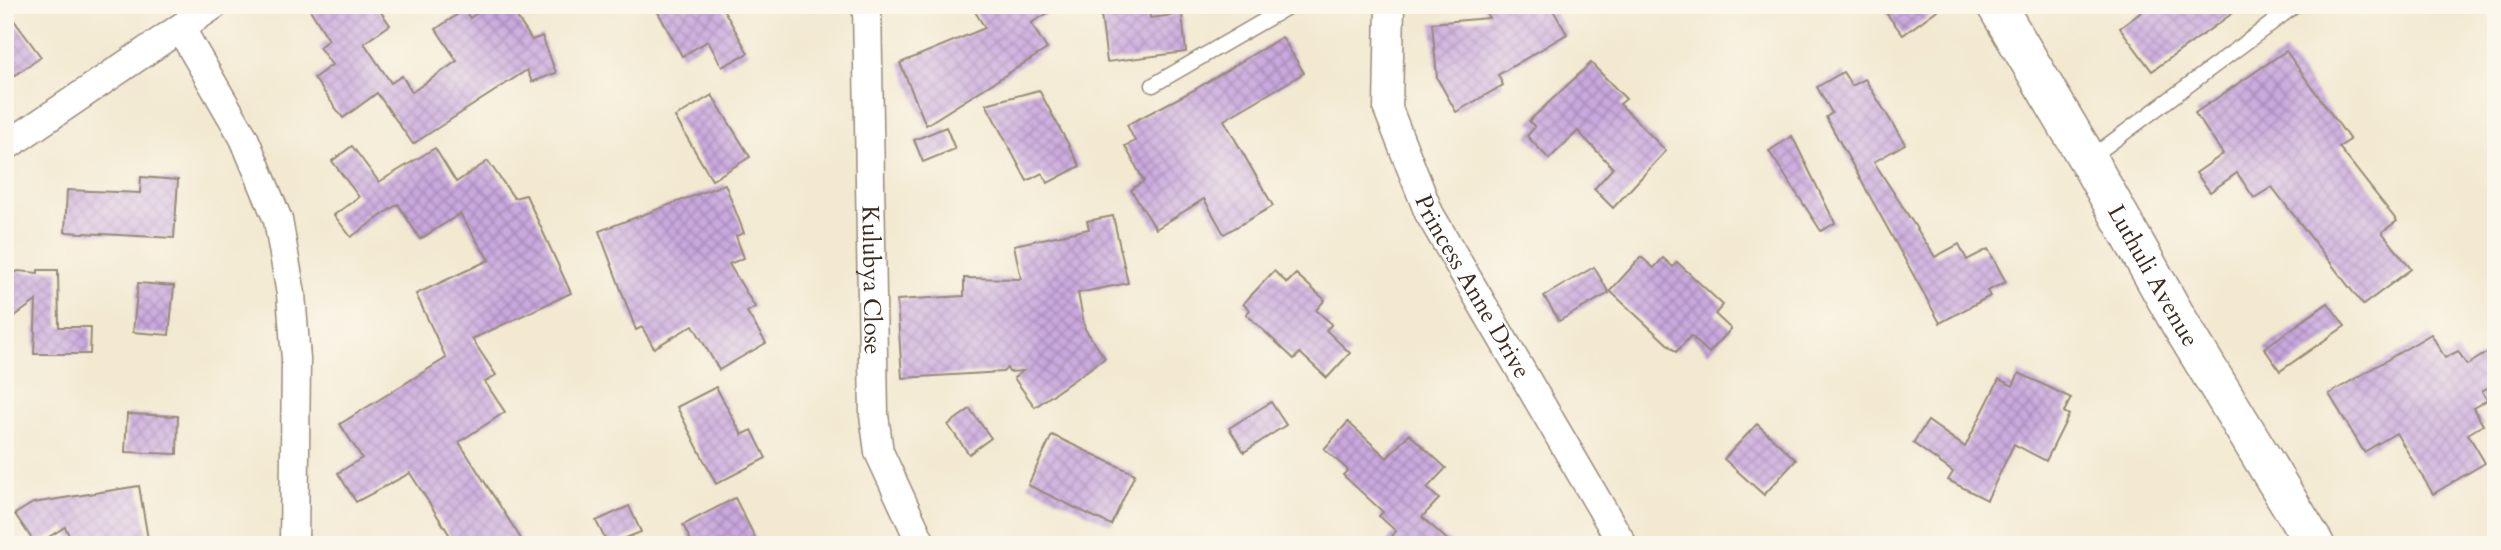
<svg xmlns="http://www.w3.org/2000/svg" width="2501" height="550" viewBox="0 0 2501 550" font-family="Cardo,serif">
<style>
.building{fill:url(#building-cross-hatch)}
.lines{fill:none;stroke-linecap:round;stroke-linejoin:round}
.lane-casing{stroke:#978a78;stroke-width:17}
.street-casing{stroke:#978a78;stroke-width:31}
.secondary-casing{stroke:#978a78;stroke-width:41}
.lane{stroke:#fff;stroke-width:14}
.street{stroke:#fff;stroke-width:28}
.secondary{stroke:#fff;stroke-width:38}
.labels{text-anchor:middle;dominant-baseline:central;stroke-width:5;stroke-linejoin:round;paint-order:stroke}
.street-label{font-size:24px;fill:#3b2a1e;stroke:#fbf7ec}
</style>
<defs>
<pattern id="building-cross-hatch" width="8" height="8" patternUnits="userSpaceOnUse" patternTransform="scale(1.75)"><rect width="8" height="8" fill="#caa9df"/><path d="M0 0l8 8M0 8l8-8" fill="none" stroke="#a58ab4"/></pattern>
</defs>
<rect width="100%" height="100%" fill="#fbf7ec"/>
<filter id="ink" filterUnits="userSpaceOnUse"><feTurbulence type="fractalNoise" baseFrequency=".0143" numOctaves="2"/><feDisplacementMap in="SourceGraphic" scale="14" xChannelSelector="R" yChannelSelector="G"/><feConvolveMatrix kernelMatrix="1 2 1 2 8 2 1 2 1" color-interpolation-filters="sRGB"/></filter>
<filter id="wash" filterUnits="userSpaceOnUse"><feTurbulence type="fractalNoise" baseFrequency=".00686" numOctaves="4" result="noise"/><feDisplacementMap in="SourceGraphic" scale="28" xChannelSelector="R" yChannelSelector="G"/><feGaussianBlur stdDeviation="1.57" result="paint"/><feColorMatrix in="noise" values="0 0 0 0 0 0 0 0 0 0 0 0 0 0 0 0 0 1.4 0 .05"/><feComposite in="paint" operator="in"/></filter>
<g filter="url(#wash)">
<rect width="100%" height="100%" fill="#f3e9d1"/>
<g id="blocks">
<g class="building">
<polygon points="307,5 376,5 390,25 364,43 391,83 402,76 412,92 457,61 436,29 464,10 470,18 488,5 509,5 532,40 542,36 556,73 532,82 527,70 413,144 377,93 343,118 314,78 332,65 319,47 329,40"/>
<polygon points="654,5 721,5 748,53 722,67 708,41 682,56"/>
<polygon points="971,5 1062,5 1031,23 1047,49 926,125 900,63 985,28"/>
<polygon points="1119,5 1149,5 1150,18 1182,14 1186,52 1107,62 1101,15 1120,13"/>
<polygon points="1482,5 1550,5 1567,34 1498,75 1503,85 1456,112 1437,78 1432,23 1489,18"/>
<polygon points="1880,5 1944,5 1903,35"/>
<polygon points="2151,5 2244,5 2152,71 2120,28"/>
<polygon points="5,8 41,57 5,82"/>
<polygon points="1282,37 1304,73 1224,120 1273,206 1224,234 1204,199 1156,229 1131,190 1144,181 1125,146 1135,141 1127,125 1194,90"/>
<polygon points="2286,51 2350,140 2339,147 2397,221 2382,232 2411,269 2363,305 2272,187 2254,198 2237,173 2210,192 2196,173 2223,154 2195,113"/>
<polygon points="1591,63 1626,99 1620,104 1666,151 1613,208 1594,189 1613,168 1578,131 1549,159 1527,136 1535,127 1529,121"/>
<polygon points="1843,72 1852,86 1865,79 1905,144 1874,162 1935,257 1959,244 1967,260 1988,249 2006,282 1987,291 1990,296 1940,323 1826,117 1832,113 1817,87"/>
<polygon points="1039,90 1080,166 1048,183 1042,173 1027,181 986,104"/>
<polygon points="712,95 750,157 712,180 675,117"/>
<polygon points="946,127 955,149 923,162 914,140"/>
<polygon points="1792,136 1835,223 1821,231 1769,151"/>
<polygon points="352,146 379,182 435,148 456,182 488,161 514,198 526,195 571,293 472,339 496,375 485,382 505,412 459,442 525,545 456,545 410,473 356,502 338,473 362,458 340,424 446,358 416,294 489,260 460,214 420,239 398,204 351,237 334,215 359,197 332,161"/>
<polygon points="141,177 178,180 174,238 65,232 67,190 140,193"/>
<polygon points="725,184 744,233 736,236 744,258 729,264 755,307 747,312 766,343 719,370 693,325 654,348 642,327 636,330 599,231"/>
<polygon points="1113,216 1128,283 1078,293 1085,329 1105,358 1035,407 1014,378 1023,371 1009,372 1007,368 1003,372 902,378 897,300 964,296 964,278 1021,279 1014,245 1089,229 1087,221"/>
<polygon points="1641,257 1654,268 1663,258 1673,267 1677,262 1723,305 1715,314 1731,329 1709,353 1691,336 1676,352 1610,291"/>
<polygon points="1594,267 1609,293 1559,321 1544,296"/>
<polygon points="38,270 58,270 59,327 91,327 90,354 34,354 36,301 5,323 5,281 18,271 38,273"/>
<polygon points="1274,271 1287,283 1296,274 1325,300 1316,310 1332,324 1326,330 1350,353 1327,378 1300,353 1294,359 1246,314 1250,310 1243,304"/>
<polygon points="138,283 174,286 169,335 133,332"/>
<polygon points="2328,303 2345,326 2280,371 2264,348"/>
<polygon points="2431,334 2445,358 2458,351 2467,365 2496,347 2496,383 2482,391 2487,400 2473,408 2483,425 2468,434 2485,463 2433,494 2396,433 2364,452 2329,394"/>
<polygon points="2019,373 2071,398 2064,412 2069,415 2046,461 2014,444 1987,500 1948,480 1953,472 1913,443 1928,421 1965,447 1999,379 2013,386"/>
<polygon points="716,387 742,435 752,430 766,458 716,484 677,407"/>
<polygon points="1271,402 1286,425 1244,452 1229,428"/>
<polygon points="970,409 991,438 969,454 948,425"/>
<polygon points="127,414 178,416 177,454 125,452"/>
<polygon points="1348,422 1387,458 1409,434 1446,468 1427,488 1439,499 1422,517 1453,545 1384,545 1396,531 1379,516 1383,512 1343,475 1348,470 1324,449"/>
<polygon points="1757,424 1796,460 1764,495 1724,459"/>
<polygon points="1052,435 1135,474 1111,525 1028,485"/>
<polygon points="139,486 149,545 74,545 65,527 36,545 15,514 33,503"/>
<polygon points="735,498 759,545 693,545 683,525"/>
<polygon points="629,506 641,532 608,545 596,521"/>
</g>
</g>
</g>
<g filter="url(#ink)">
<use href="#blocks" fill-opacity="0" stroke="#978a78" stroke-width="2"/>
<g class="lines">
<g class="lane-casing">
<g id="lane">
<polyline points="1153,85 1291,5"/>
<polyline points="2089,159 2296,5"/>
</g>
</g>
<g class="street-casing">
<g id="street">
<path id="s1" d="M867 5 874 415 879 452 922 545"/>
<path id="s2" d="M1390 5 1388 109 1429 213 1623 545"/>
<polyline points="181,29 244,138 278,220 291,294 296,359 294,545"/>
<polyline points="5,147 214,5"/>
</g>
</g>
<g class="secondary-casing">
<g id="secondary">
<path id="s3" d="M1996 5 2088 160 2178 320 2315 545"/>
</g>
</g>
<use href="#lane" class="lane"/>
<use href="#street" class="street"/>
<use href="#secondary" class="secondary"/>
</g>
</g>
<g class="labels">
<g class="street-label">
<text stroke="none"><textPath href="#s3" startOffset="313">Luthuli Avenue</textPath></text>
<text stroke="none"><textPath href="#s1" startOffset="275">Kulubya Close</textPath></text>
<text stroke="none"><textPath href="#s2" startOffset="301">Princess Anne Drive</textPath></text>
</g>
</g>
<rect width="2501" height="550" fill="none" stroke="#fbf7ec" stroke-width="28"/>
</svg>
